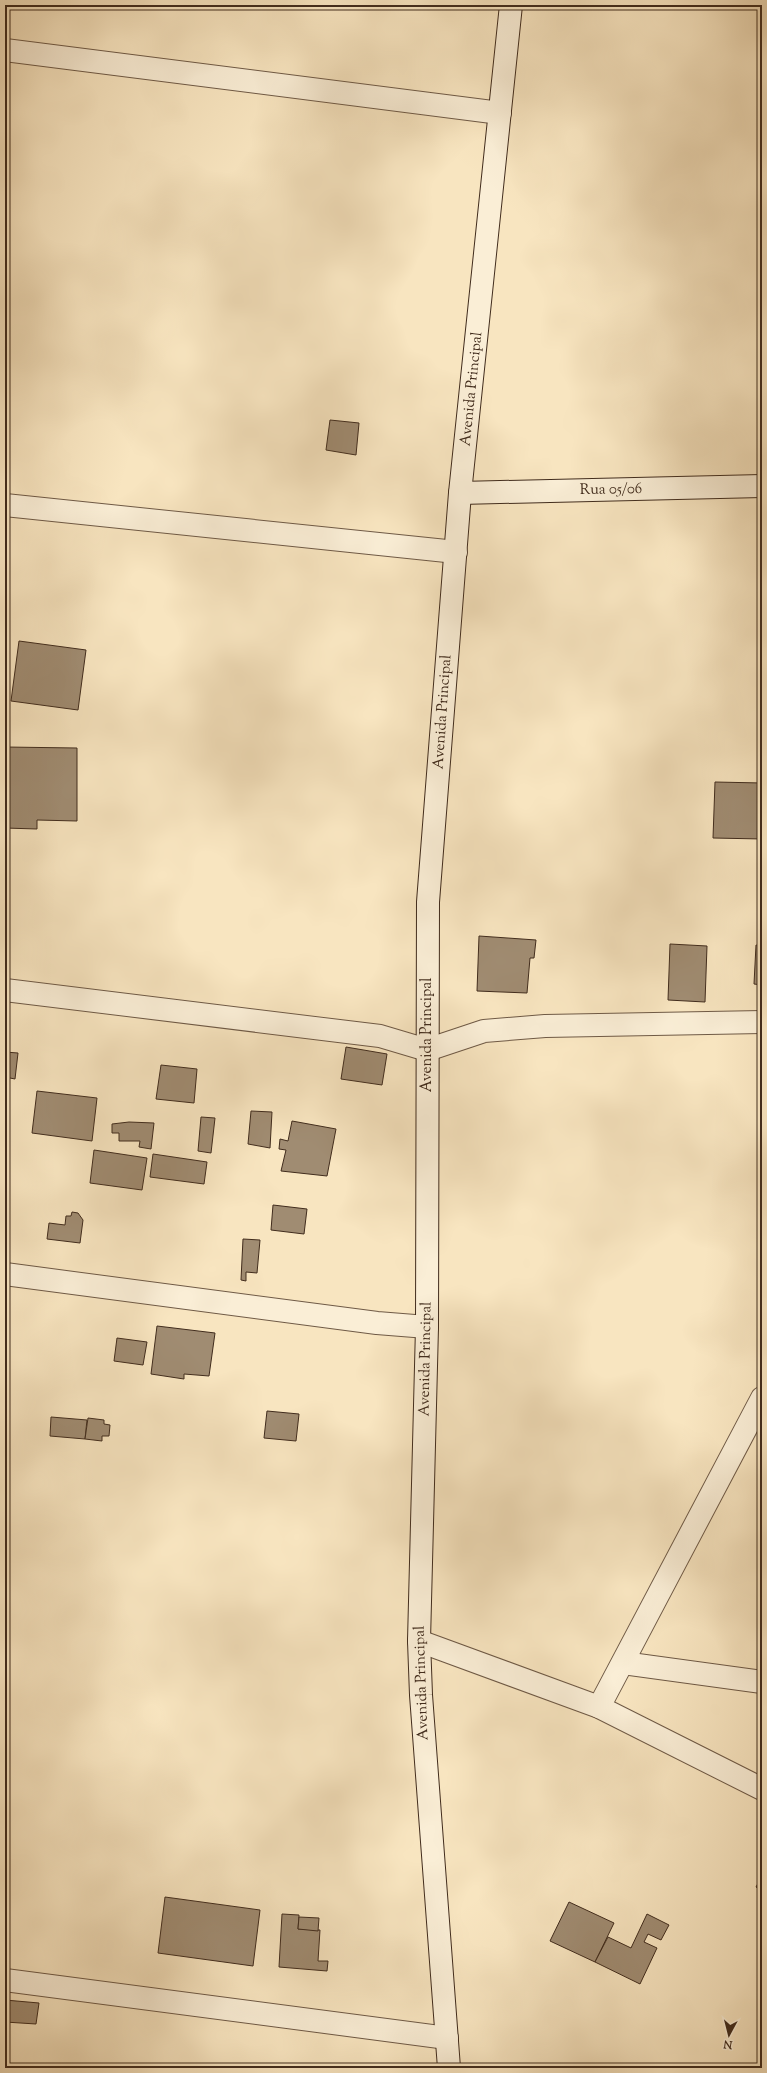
<svg xmlns="http://www.w3.org/2000/svg" width="767" height="2073" viewBox="0 0 767 2073" font-family="'Sorts Mill Goudy',serif">
<style>
.building{fill:#a08c72;stroke:#412c1d}
.lines{fill:none;stroke-linecap:round;stroke-linejoin:round}
.street-casing{stroke:#6f5a46;stroke-width:24}
.secondary-casing{stroke:#412c1d;stroke-width:24}
.street{stroke:#faeed6;stroke-width:22}
.secondary{stroke:#faeed6;stroke-width:22}
.labels{text-anchor:middle;dominant-baseline:central;stroke-width:4;stroke-linejoin:round;paint-order:stroke}
.street-label{font-size:15px;fill:#412c1d;stroke:#faeed6}
</style>
<rect width="100%" height="100%" fill="#f8e5c0"/>
<filter id="stains"><feTurbulence type="fractalNoise" baseFrequency=".005" numOctaves="4"/><feColorMatrix values="0 0 0 0 .2 0 0 0 0 .09 0 0 0 0 .02 0 0 0 .5 -.17"/></filter>
<radialGradient id="worn" r=".72"><stop offset=".6" stop-color="#630" stop-opacity="0"/><stop offset="1" stop-color="#630" stop-opacity=".3"/></radialGradient>
<g class="building">
<polygon points="330,420 359,423 356,455 326,450"/>
<polygon points="19,641 86,650 78,710 11,701"/>
<polygon points="5,747 77,748 77,821 37,820 37,829 5,828"/>
<polygon points="715,782 762,783 762,839 713,838"/>
<polygon points="479,936 536,940 534,958 530,958 527,993 477,991"/>
<polygon points="670,944 707,946 705,1002 668,1000"/>
<polygon points="756,945 762,946 762,985 754,984"/>
<polygon points="346,1047 387,1054 382,1085 341,1079"/>
<polygon points="5,1052 18,1053 15,1079 5,1077"/>
<polygon points="161,1065 197,1069 194,1103 156,1099"/>
<polygon points="37,1091 97,1098 92,1141 32,1133"/>
<polygon points="251,1111 272,1112 270,1148 248,1144"/>
<polygon points="201,1117 215,1118 211,1153 198,1151"/>
<polygon points="292,1121 336,1129 327,1176 281,1171 286,1150 279,1149 280,1139 288,1141"/>
<polygon points="129,1122 154,1123 151,1149 139,1147 140,1141 119,1141 119,1133 112,1133 112,1124"/>
<polygon points="94,1150 147,1158 142,1190 90,1183"/>
<polygon points="153,1154 207,1162 204,1184 150,1177"/>
<polygon points="273,1205 307,1209 304,1234 271,1230"/>
<polygon points="72,1212 78,1213 83,1220 80,1243 47,1239 49,1223 65,1225 66,1216 71,1216"/>
<polygon points="243,1239 260,1240 257,1273 246,1272 246,1281 241,1280"/>
<polygon points="157,1326 215,1333 209,1376 184,1374 184,1379 151,1374"/>
<polygon points="117,1338 147,1342 143,1365 114,1361"/>
<polygon points="267,1411 299,1414 296,1441 264,1438"/>
<polygon points="51,1417 87,1420 85,1439 50,1436"/>
<polygon points="88,1418 104,1420 104,1424 110,1425 109,1436 102,1436 102,1441 85,1439"/>
<polygon points="5,1610 8,1610 6,1630 5,1630"/>
<polygon points="762,1876 762,1891 756,1887"/>
<polygon points="165,1897 260,1910 253,1966 158,1953"/>
<polygon points="569,1902 614,1923 595,1962 550,1941"/>
<polygon points="282,1914 299,1915 298,1929 320,1930 318,1961 328,1961 327,1971 279,1967"/>
<polygon points="647,1914 669,1925 661,1940 648,1934 644,1942 657,1948 640,1984 595,1962 608,1937 631,1948"/>
<polygon points="299,1917 319,1918 318,1931 298,1929"/>
<polygon points="5,2000 39,2003 36,2024 5,2022"/>
</g>
<g class="lines">
<g class="street-casing">
<g id="street">
<polyline points="5,50 500,113"/>
<polyline points="5,505 456,552"/>
<polyline points="5,990 380,1036 427,1050 484,1031 545,1026 762,1022"/>
<polyline points="5,1274 377,1323 427,1327"/>
<polyline points="419,1641 599,1707 762,1789"/>
<polyline points="623,1663 762,1682"/>
<polyline points="599,1707 762,1398"/>
<polyline points="5,1980 447,2038"/>
</g>
</g>
<g class="secondary-casing">
<g id="secondary">
<polyline points="460,493 762,486"/>
<polyline points="449,2068 421,1695 419,1641 427,1327 428,902 460,493 511,5"/>
</g>
</g>
<use href="#street" class="street"/>
<use href="#secondary" class="secondary"/>
</g>
<g class="labels">
<g class="street-label">
<text transform="translate(472 389) rotate(-84)">Avenida Principal</text>
<text transform="translate(611 490) rotate(-1)">Rua 05/06</text>
<text transform="translate(443 712) rotate(-86)">Avenida Principal</text>
<text transform="translate(427 1035) rotate(-90)">Avenida Principal</text>
<text transform="translate(426 1359) rotate(-89)">Avenida Principal</text>
<text transform="translate(422 1683) rotate(-92)">Avenida Principal</text>
</g>
</g>
<rect width="767" height="2073" fill="none" stroke="#f8e5c0" stroke-width="20"/>
<rect x="6" y="6" width="755" height="2061" fill="none" stroke="#412c1d" stroke-width="2"/>
<rect x="10" y="10" width="747" height="2053" fill="none" stroke="#412c1d"/>
<g transform="translate(729 2035) rotate(187)" stroke="#faeed6" stroke-width="3" paint-order="stroke">
<path d="M0-3L7 15L0 10L-7 15Z" fill="#412c1d"/>
<text y="-6" font-size="11" font-weight="bold" text-anchor="middle" fill="#412c1d">N</text>
</g>
<rect width="100%" height="100%" filter="url(#stains)"/>
<rect width="100%" height="100%" fill="url(#worn)"/>
</svg>
